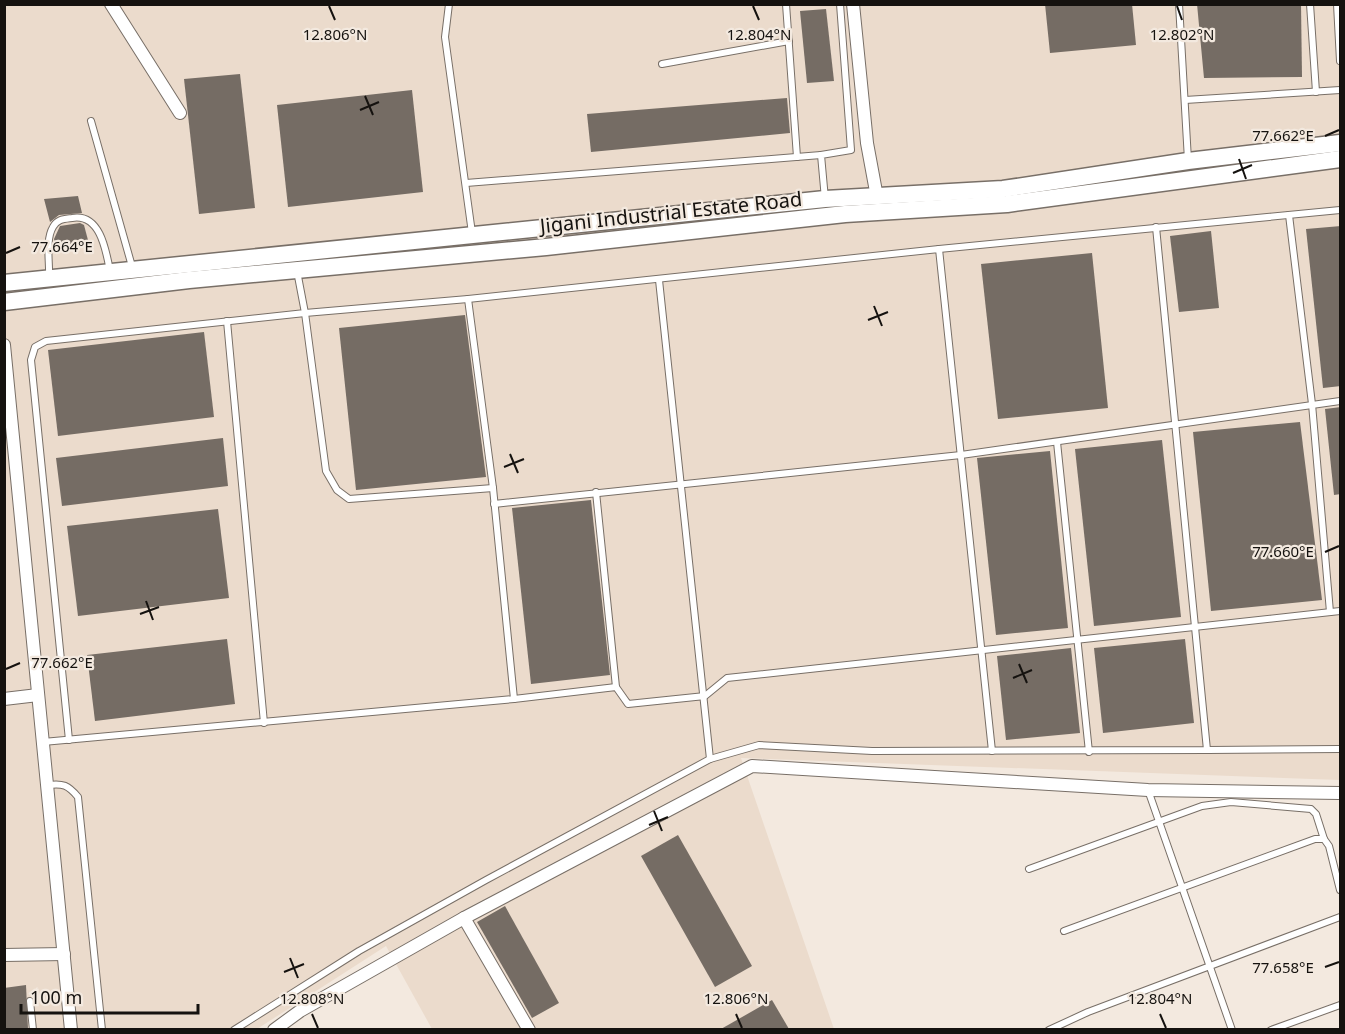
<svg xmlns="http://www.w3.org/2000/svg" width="1345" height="1034" viewBox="0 0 1345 1034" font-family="'Noto Sans',sans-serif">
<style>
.built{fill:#ebdbcc}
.building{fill:#756c64}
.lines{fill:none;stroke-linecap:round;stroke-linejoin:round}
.lane-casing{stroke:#786f67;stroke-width:8}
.street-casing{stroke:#786f67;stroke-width:14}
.secondary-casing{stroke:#786f67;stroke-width:19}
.lane{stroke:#fff;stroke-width:6}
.street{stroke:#fff;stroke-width:12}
.secondary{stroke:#fff;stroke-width:16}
.ticks{fill:none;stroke:#15120f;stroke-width:2}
.labels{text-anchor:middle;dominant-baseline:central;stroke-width:4.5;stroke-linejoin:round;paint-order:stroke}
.street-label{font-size:20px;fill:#15120f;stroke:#f3e9df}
.ticks-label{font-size:15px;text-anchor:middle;fill:#15120f;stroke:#f3e9df;stroke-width:4.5;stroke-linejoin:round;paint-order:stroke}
</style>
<rect width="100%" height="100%" fill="#f3e9df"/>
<polygon class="built" points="5,5 1340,5 1340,780 741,758 834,1029 432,1029 386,946 257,1029 5,1030"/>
<g class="building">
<polygon points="1045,4 1132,4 1136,45 1050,53"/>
<polygon points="1197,4 1301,4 1302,77 1204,78"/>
<polygon points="826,9 834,81 807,83 800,11"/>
<polygon points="240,74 255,208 199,214 184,79"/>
<polygon points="412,90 423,192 288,207 277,105"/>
<polygon points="787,98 790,133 591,152 587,114"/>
<polygon points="78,196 82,213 59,215 50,222 44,199"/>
<polygon points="80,223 84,225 89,244 56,247 54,239 60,226"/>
<polygon points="1341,226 1341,386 1323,388 1306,229"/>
<polygon points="1211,231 1219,308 1179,312 1170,236"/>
<polygon points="1092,253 1108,408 998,419 981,264"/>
<polygon points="465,315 486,477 356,490 339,328"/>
<polygon points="204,332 214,417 58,436 48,350"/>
<polygon points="1341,407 1341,494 1334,495 1325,409"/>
<polygon points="1300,422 1322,600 1211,611 1193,432"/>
<polygon points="223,438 228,486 62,506 56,458"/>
<polygon points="1162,440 1181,617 1094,626 1075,449"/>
<polygon points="1050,451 1068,628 996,635 977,458"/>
<polygon points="591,500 610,675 531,684 512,508"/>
<polygon points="218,509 229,598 78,616 67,526"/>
<polygon points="227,639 235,704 95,721 87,655"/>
<polygon points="1185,639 1194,723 1103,733 1094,648"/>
<polygon points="1071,648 1080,733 1006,740 997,656"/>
<polygon points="678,835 752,966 715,987 641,856"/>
<polygon points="505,906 559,1003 532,1018 477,922"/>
<polygon points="26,985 28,1029 4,1029 4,988"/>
<polygon points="772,1000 789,1029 721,1029"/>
</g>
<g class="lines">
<g class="lane-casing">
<g id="lane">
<polyline points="449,4 445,37 472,233"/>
<polyline points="786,4 797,157"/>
<polyline points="1179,4 1188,160"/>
<polyline points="1310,4 1316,92"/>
<polyline points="1337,4 1340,61"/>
<polyline points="662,64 789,41"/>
<polyline points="1185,100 1340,90"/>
<polyline points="91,121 133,270"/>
<polyline points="466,183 821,155"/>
<polyline points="825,199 821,155 851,150 840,4"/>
<polyline points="1289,215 1312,404 1330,612"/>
<polyline points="939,249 1340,210"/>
<path d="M49 278C50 264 45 240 53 227 57 219 64 219 72 218 100 213 106 250 110 271"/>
<polyline points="659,280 710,759"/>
<polyline points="227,321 264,723"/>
<polyline points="1057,442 1089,752"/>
<polyline points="493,488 349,499 337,490 326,471 305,313 468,299 939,249 992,751"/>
<polyline points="596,492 616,687"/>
<polyline points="494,504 961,455 1340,401"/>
<polyline points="514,699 616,687 628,704 705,696 727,678 1340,611"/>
<polyline points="69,740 31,360 35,347 46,341 305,313 297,271"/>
<polyline points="43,742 514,699 493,488 468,299"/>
<polyline points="1207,750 1340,749"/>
<path d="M48 785C63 783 68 785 78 797L102 1030"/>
<polyline points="1148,790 1232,1030"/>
<polyline points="1029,869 1202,806 1231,802 1311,809 1316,814 1324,839"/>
<polyline points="1064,931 1315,839 1324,839 1329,846 1340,890"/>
<polyline points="30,1001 33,1030"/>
<polyline points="234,1030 359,951 486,880 710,759 759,745 872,751 1207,750 1156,227"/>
<polyline points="1049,1030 1088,1012 1340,917"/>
<polyline points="1271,1030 1340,1005"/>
</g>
</g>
<g class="street-casing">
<g id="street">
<polyline points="111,4 180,113"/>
<polyline points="853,4 867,143 877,197"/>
<polyline points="4,345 71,1030"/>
<polyline points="4,699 38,695"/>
<polyline points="464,918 529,1030"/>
<polyline points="4,955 64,954"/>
<polyline points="274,1030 300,1011 464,918 752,766 1148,790 1340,793"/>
</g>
</g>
<g class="secondary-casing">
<g id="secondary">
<polyline points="4,283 825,199 1003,189 1188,161 1340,143"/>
<polyline points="4,302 189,280 546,247 845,214 1007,204 1340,159"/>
</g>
</g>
<use href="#lane" class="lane"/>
<use href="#street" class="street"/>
<use href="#secondary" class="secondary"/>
</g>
<path class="ticks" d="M329 6 335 20M753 6 759 20M1177 6 1182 20M365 96 373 115M360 110 379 102M1325 136 1339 130M1239 159 1246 179M1233 173 1252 165M6 253 20 247M874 306 882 326M868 320 888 312M510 454 518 473M504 467 524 459M1325 552 1339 546M146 601 153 620M140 614 159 607M1019 664 1027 683M6 669 20 663M1013 678 1032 670M654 811 662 831M649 825 668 817M290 958 298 978M1325 967 1339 962M284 972 304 964M312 1014 318 1028M736 1014 742 1028M1160 1014 1166 1028"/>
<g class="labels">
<g class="street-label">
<text transform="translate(671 212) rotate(-6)">Jigani Industrial Estate Road</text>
</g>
</g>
<g class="ticks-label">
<text x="335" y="40">12.806°N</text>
<text x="759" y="40">12.804°N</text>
<text x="1182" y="40">12.802°N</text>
<text x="1283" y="141">77.662°E</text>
<text x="62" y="252">77.664°E</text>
<text x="1283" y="557">77.660°E</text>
<text x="62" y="668">77.662°E</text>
<text x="1283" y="973">77.658°E</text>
<text x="312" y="1004">12.808°N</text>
<text x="736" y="1004">12.806°N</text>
<text x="1160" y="1004">12.804°N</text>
</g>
<rect width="1345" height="1034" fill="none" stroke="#15120f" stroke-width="12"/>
<path d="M21 1004v9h177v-9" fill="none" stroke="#15120f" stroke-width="3"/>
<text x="30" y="1004" font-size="18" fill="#15120f" stroke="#f3e9df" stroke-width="4.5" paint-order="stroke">100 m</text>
</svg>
